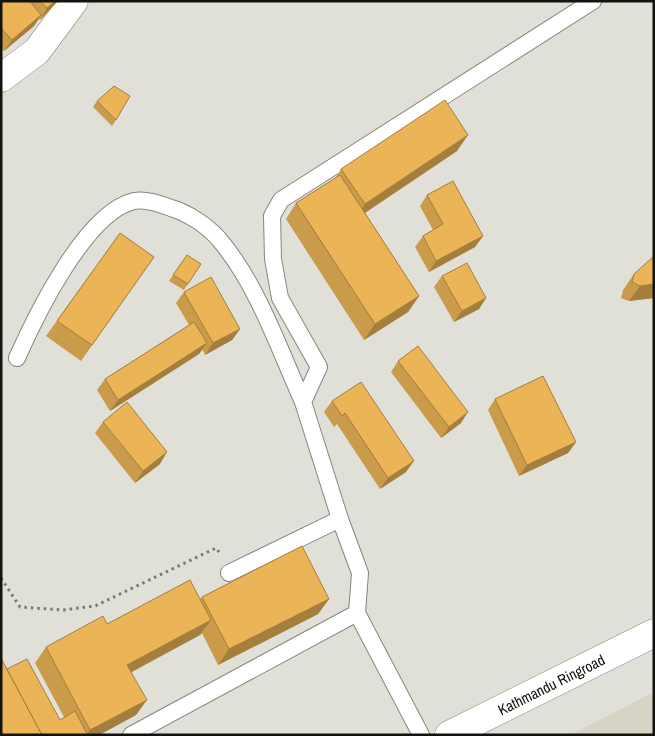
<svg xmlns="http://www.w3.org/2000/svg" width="655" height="736" viewBox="0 0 655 736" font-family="'Archivo Narrow',sans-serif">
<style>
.built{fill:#d5d4c5}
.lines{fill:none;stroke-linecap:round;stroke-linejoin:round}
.service-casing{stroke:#87867e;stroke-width:18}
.minor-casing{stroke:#87867e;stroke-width:29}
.trunk-casing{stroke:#87867e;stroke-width:29}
.path{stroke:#7a7974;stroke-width:3;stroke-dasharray:2.5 4;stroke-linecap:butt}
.service{stroke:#fff;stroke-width:16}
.minor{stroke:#fff;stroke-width:28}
.trunk{stroke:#fff;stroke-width:28}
.wall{fill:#c99b4b}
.shaded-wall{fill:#a47e3d}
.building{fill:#eab457;stroke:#a47e3d}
.labels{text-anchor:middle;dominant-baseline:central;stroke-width:5;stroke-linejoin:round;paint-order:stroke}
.street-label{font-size:15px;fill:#12120f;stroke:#fffffe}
</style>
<rect width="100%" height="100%" fill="#e1e0d8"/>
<polygon class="built" points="654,692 654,735 570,735"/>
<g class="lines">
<g class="service-casing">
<g id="service">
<path d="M17 358C36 315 86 212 134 201 145 199 161 204 171 208 188 213 206 225 218 238 257 283 279 349 303 402"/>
<polyline points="340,519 360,573 357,613"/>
<polyline points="229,573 340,519 303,402 319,367 280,298 273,259 272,216 281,200 593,1"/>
<polyline points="131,735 357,613 421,735"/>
</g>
</g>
<g class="minor-casing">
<polyline id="minor" points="1,78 37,51 74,1"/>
</g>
<g class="trunk-casing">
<g id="trunk">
<path id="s1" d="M449 735 654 633"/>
</g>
</g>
<polyline class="path" points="1,578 20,607 63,610 95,606 216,548 219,552"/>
<use href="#service" class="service"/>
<use href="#minor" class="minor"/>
<use href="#trunk" class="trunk"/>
</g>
<g class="wall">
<polygon points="3,1 58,1 40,20 39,19 34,26 4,51 1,48 1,3"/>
<polygon points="97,101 116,120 112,126 93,107"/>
<polygon points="457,151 365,213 419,296 408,312 364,340 286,219 296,203 335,179 341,169"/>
<polygon points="427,195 483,236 475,247 429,272 415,247 423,236 433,230 420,206"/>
<polygon points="120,233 154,257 81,361 46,336"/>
<polygon points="187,255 201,264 184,290 169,281"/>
<polygon points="634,274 654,298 629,301 621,298 623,290"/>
<polygon points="442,276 486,298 479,309 454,322 434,287"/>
<polygon points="184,292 240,329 232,340 205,355 202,349 199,354 110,411 97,390 105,379 189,325 176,303"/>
<polygon points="398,361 461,423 441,438 391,372"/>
<polygon points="495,399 576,442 568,453 519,476 488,410"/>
<polygon points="332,401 406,472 380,489 337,424 334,427 324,412"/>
<polygon points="103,422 160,464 135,483 95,433"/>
<polygon points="202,597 329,599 318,614 218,665 202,633 200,635 132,672 136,715 99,735 1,735 7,669 60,720 64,717 35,663 46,647 107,624 200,599"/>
</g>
<g class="shaded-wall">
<polygon points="55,1 58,1 40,20 47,8"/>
<polygon points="41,15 34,26 4,51 12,40"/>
<polygon points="468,135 457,151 354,220 365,204"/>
<polygon points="483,236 475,247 429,272 436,261"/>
<polygon points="654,284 654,298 629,301 640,286"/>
<polygon points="419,296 408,312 364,340 375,324"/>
<polygon points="486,298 479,309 454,322 462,311"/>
<polygon points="240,329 232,340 205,355 213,343"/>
<polygon points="207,343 199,354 110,411 118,400"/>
<polygon points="468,412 461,423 441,438 449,427"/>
<polygon points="576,442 568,453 519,476 527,465"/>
<polygon points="167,452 160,464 135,483 143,471"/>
<polygon points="414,461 406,472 380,489 388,478"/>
<polygon points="329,599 318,614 218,665 229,649"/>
<polygon points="211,620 200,635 116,680 127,665"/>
<polygon points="147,700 136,715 99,735 86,735 90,730"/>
</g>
<g class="building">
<polygon points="3,1 30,1 41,15 12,40 1,28 1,3"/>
<polygon points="40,1 55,1 47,8"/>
<polygon points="114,86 130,96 116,120 97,101"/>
<polygon points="445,100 468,135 365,204 341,169"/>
<polygon points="340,175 419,296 375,324 296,203"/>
<polygon points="453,181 483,236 436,261 423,236 443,224 427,195"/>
<polygon points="120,233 154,257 92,345 57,321"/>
<polygon points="187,255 201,264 188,284 173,275"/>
<polygon points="654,256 654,284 640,286 632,282 634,274"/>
<polygon points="467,263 486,298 462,311 442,276"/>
<polygon points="211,277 240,329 213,343 184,292"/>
<polygon points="194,322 207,343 118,400 105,379"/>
<polygon points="418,346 468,412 449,427 398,361"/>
<polygon points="543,376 576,442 527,465 495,399"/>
<polygon points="361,382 414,461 388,478 345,413 342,416 332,401"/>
<polygon points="127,402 167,452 143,471 103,422"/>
<polygon points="302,546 329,599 229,649 202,597"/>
<polygon points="190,580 211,620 127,665 147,700 90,730 46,647 103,616 107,624"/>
<polygon points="1,658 42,735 1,735"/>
<polygon points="27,659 60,720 75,711 87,734 86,735 42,735 7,669"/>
</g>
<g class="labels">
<g class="street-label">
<text stroke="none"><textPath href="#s1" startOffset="114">Kathmandu Ringroad</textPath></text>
</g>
</g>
<rect width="655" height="736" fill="none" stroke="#12120f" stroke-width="5"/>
</svg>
